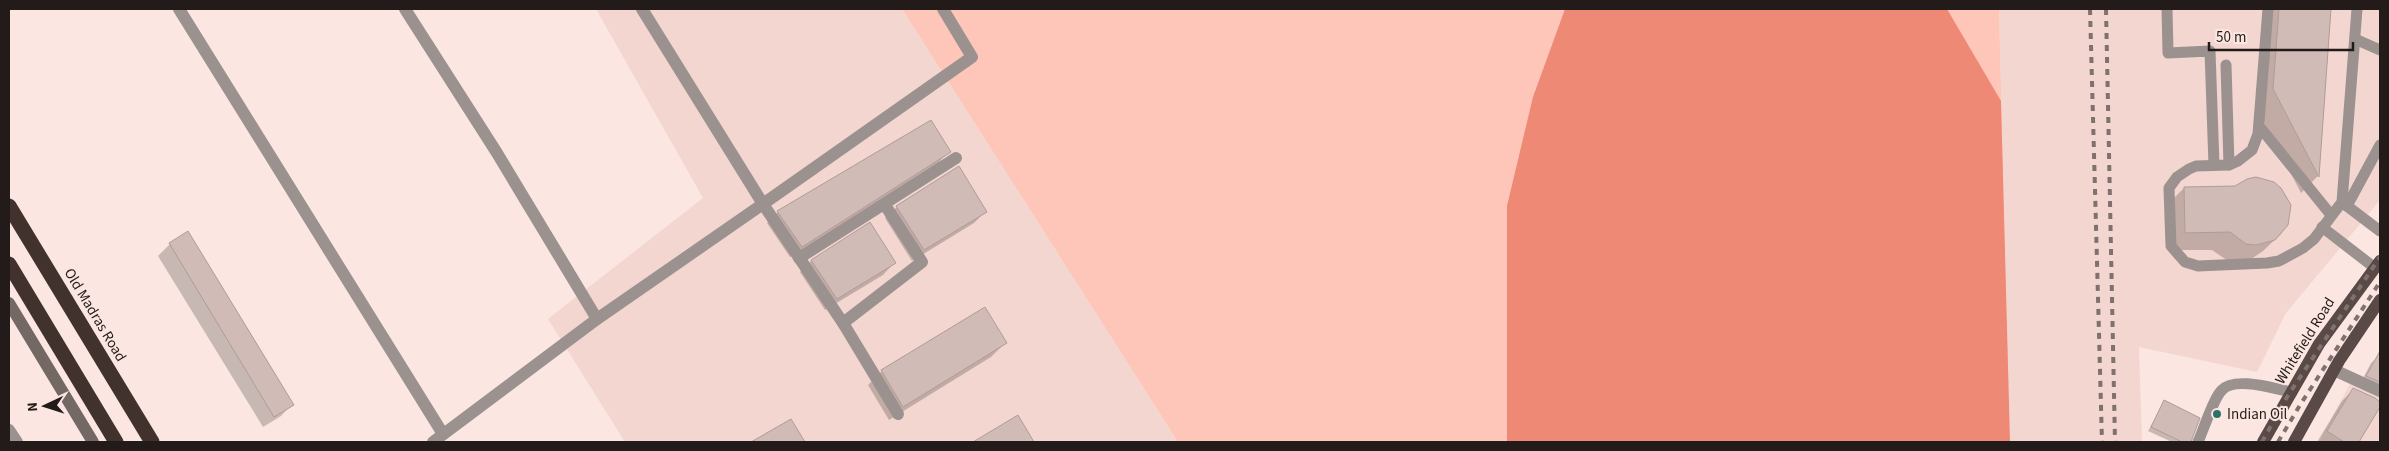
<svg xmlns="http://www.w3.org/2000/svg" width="2389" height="451" viewBox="0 0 2389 451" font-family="'Source Sans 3',sans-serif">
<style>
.built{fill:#f3d6cf}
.green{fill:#fec6b9}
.forest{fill:#ed8974}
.shadow{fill:#0003}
.building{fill:#d0bbb6;stroke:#b09c97}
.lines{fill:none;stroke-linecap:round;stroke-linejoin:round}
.lane{stroke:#9b9290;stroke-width:11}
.street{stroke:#9b9290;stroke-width:12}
.secondary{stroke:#746865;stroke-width:12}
.primary{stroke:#594a47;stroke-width:12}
.highway{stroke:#42322e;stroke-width:15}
.rail{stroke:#7e716e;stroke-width:4;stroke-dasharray:6 6;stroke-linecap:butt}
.poi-dot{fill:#2c7268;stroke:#fbe6e1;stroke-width:2}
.labels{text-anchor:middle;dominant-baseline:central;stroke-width:4;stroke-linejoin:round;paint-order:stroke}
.street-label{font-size:15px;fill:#231b1a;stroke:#fbe6e1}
.poi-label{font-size:15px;fill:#231b1a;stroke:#fbe6e1;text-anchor:start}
</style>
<rect width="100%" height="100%" fill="#fbe6e1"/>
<g class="built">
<polygon points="596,9 902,9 1178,442 625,442 548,319 703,198"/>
<polygon points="1999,9 2380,9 2380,200 2286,313 2257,372 2139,347 2142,442 2010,442"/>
<polygon points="2351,382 2380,397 2380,442 2319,442"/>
</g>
<polygon class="green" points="902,9 1999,9 2010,442 1178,442"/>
<polygon class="forest" points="1565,9 1947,9 2001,101 2010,442 1507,442 1507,206 1533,97"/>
<g class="shadow">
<polygon points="2263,9 2330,9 2318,176 2301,193 2256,107"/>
<polygon points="949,151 938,163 790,257 767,223 778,212"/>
<polygon points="2273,183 2286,197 2289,215 2282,233 2263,251 2247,262 2228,261 2212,250 2168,250 2166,206 2184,188 2235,187"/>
<polygon points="897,207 985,212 974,223 912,261 885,218"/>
<polygon points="870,224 894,263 883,275 825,310 800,272 811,261"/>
<polygon points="188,233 292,404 281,416 263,427 158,256 170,244"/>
<polygon points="1005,343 991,357 889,420 868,385 882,371"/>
<polygon points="2379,356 2380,385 2360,384 2371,363"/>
<polygon points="2354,389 2380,403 2357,442 2317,442 2342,401"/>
<polygon points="2165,401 2198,418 2189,442 2172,442 2148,431"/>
<polygon points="1018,417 1032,442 975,442"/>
</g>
<g class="building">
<polygon points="2279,9 2331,9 2319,177 2273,89"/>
<polygon points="931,120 951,152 802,247 777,211"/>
<polygon points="959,166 987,212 924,250 896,206"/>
<polygon points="2256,177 2274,182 2281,188 2291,205 2288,225 2275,240 2256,245 2246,244 2230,232 2185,233 2184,187 2235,186 2247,179"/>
<polygon points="870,222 896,263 837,299 811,260"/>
<polygon points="188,231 294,405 274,417 169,243"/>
<polygon points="985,307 1007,343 903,407 881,370"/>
<polygon points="2380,351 2380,382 2366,376"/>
<polygon points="2353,388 2375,398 2380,402 2380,407 2359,442 2344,442 2327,431"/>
<polygon points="2164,400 2200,418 2191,442 2182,442 2151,427"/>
<polygon points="1018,415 1034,442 973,442"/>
<polygon points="791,419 805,442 751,442"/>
</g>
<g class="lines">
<g class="lane">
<polyline points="2167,9 2168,53 2210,51 2214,165"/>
<polyline points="2268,9 2258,134 2252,150 2238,161 2229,165 2196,166 2189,169 2177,177 2169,188 2171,246 2185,262 2198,266 2267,263 2279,261 2303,248 2314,239 2342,202 2357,9"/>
<polyline points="2355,39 2380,50"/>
<polyline points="2226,65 2229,165"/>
<polyline points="2259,126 2331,215"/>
<polyline points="2343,203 2380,231"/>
<polyline points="2347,206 2380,145"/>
<polyline points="2322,227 2375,268"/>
<path d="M2198 442C2203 431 2214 397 2222 390 2235 376 2275 389 2292 392"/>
</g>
<g class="street">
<polyline points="179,9 443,434"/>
<polyline points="405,9 497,153 597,319 433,442"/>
<polyline points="885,205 922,262 843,323 763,204 972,57 943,9"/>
<polyline points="799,258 956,158"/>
<polyline points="597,319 763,204 642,9"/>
<polyline points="843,323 898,414"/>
<polyline points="2334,370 2380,391"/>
<polyline points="9,430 17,442"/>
</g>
<polyline class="secondary" points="9,303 93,442"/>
<g class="primary">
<polyline points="2263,442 2319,344 2380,261"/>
<polyline points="2294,442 2339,361 2380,300"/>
</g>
<g class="highway">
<polyline points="9,206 152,442"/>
<polyline points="9,264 116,442"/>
</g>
<g class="rail">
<polyline points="2090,9 2102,442"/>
<polyline points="2106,9 2115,442"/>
<polyline points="2262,442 2287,397 2380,257"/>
<polyline points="2278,442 2300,405 2380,282"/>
</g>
</g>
<circle class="poi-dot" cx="2217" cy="414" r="5"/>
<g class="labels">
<g class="street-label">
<text transform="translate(95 315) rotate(59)">Old Madras Road</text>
<text transform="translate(2305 341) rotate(-58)">Whitefield Road</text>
</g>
<g class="poi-label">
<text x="2227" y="414">Indian Oil</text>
</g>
</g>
<rect width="2389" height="451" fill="none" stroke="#231b1a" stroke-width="20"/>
<g transform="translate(45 406) rotate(266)" stroke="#fbe6e1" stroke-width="4" paint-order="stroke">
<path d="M0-4L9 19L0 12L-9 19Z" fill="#231b1a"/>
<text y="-8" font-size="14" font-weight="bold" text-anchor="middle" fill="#231b1a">N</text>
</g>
<path d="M2209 42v8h144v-8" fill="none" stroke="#231b1a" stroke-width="2.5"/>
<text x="2216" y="42" font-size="15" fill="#231b1a" stroke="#fbe6e1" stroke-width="4" paint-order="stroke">50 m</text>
</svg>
